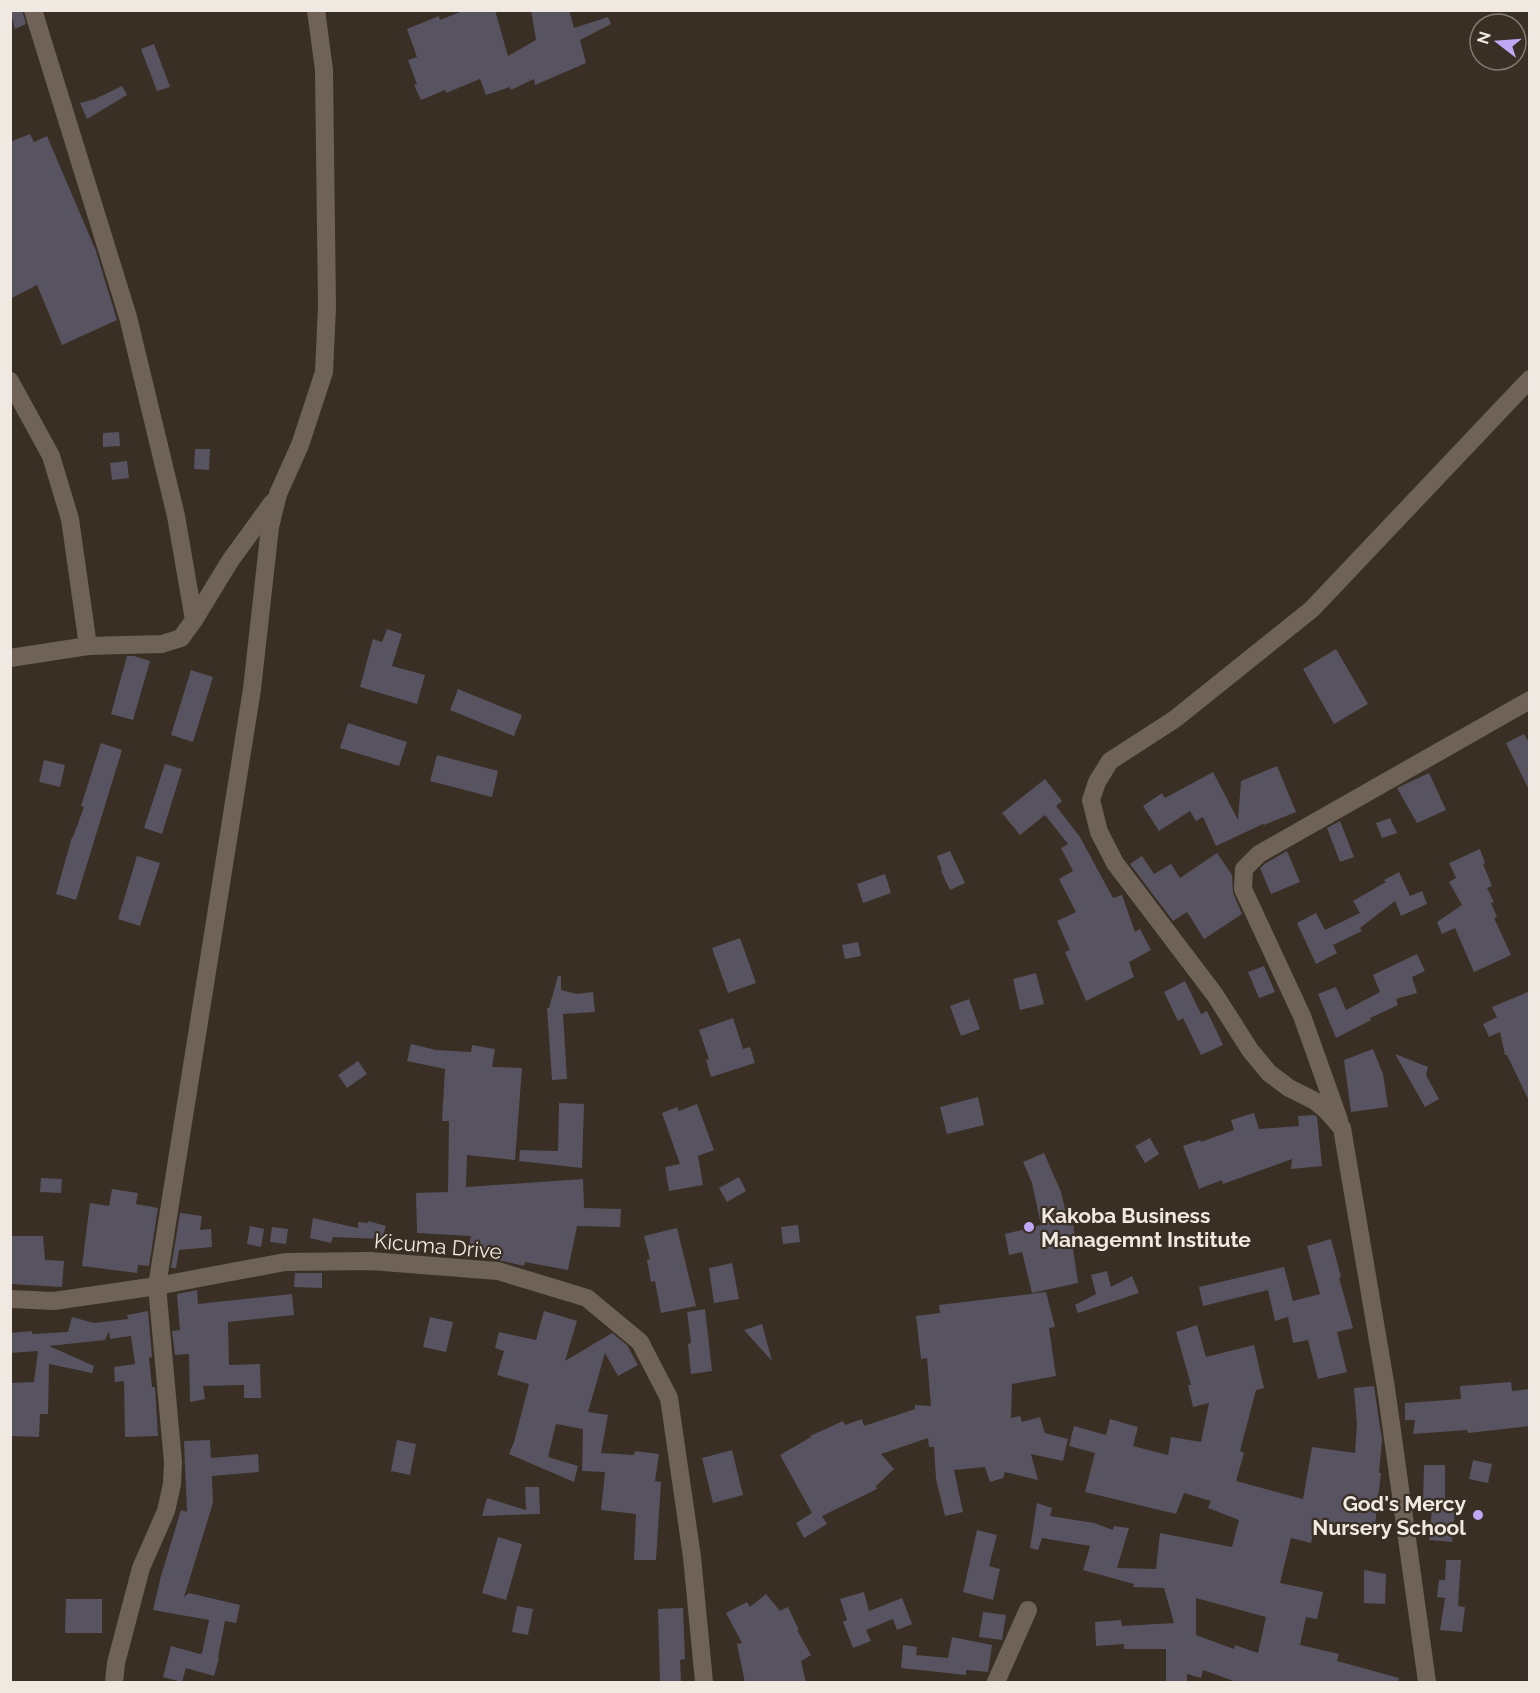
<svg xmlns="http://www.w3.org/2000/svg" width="1540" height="1693" viewBox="0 0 1540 1693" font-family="Raleway,sans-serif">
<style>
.building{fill:#575361;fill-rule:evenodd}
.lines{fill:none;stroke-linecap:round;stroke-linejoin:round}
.street{stroke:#6f6358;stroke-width:18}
.poi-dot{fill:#bfa9f4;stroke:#392f24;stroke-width:2}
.labels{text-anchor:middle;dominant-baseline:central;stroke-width:4.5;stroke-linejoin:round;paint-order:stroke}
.poi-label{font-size:21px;font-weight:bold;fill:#f0e9e2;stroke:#392f24;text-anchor:start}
.street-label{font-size:21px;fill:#f0e9e2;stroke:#392f24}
</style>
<rect width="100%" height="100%" fill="#392f24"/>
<g class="building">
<polygon points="10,10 22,10 26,24 15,29"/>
<polygon points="465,10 495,10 508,56 536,40 531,10 569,10 574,28 608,17 611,24 580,40 586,63 535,85 534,79 511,90 510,87 486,95 480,79 446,93 445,90 421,100 414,85 417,84 408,60 417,57 407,29 439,16 440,20"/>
<polygon points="154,44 170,87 157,91 141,49"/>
<polygon points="122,86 127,95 87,119 80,103 95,99"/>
<polygon points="30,134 34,142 47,136 96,251 117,320 62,345 37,285 10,299 10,142"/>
<polygon points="119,432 120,446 103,447 103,433"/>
<polygon points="195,449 210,449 209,470 194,469"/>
<polygon points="127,461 129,478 112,480 110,463"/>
<polygon points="387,629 402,634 392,666 425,675 417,704 360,687 373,639 382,642"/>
<polygon points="1336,649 1368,704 1334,724 1303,669"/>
<polygon points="127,656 134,656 150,661 133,720 111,714"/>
<polygon points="191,670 213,677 193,742 171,735"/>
<polygon points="458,689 522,715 514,736 450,710"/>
<polygon points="348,723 407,742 399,766 340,748"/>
<polygon points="1524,734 1530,744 1530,792 1506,743"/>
<polygon points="101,743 122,750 76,900 56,894 72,837 73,837 84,807 81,806"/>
<polygon points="437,755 498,771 492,797 430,781"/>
<polygon points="44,760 65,765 60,787 39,782"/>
<polygon points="165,764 182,769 162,834 144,828"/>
<polygon points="1277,766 1296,812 1264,825 1263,824 1216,846 1203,817 1196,821 1190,811 1159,831 1143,806 1162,793 1165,798 1213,772 1238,820 1241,781"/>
<polygon points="1429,773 1446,810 1417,823 1397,788"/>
<polygon points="1045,779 1062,801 1056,806 1080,837 1113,898 1122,895 1135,932 1140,929 1151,950 1129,962 1134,977 1086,1001 1065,952 1070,950 1057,921 1076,912 1059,879 1073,871 1061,848 1068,844 1045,815 1020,835 1002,813"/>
<polygon points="1390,818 1397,833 1382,838 1376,823"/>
<polygon points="1340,821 1354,857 1340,862 1327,828"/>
<polygon points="1480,849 1485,863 1483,864 1492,886 1487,888 1494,902 1491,903 1497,917 1494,918 1511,955 1474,972 1455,928 1442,934 1437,922 1462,905 1449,882 1456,878 1449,863"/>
<polygon points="950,851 965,883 950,890 941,871 942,870 937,856"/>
<polygon points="1287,851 1300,882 1271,894 1260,868 1266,863"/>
<polygon points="1217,853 1232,875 1233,893 1242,914 1204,939 1187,912 1173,921 1130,864 1142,856 1154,874 1171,864 1180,878"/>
<polygon points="137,856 160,863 140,926 118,919"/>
<polygon points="1399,872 1410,896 1422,891 1427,904 1401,916 1395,901 1360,928 1362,931 1333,945 1337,953 1316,964 1297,923 1316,913 1325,930 1360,913 1353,901 1386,882 1384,880"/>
<polygon points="885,874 891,893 863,903 857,884"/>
<polygon points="740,938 756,983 728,993 712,948"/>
<polygon points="858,942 861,956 845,959 842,945"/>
<polygon points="1417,954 1425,971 1412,977 1417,993 1396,999 1398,1005 1370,1018 1371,1020 1336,1038 1318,994 1336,987 1346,1010 1380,992 1373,975"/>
<polygon points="1264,966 1275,992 1259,998 1248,972"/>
<polygon points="1036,973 1044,1004 1020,1010 1013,979"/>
<polygon points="558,976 561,976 561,990 577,994 593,992 595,1012 563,1014 567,1079 552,1080 547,1008 549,1008"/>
<polygon points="1185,981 1201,1014 1207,1011 1223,1045 1201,1055 1183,1018 1178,1021 1164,992"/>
<polygon points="1530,991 1530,1103 1507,1055 1505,1055 1500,1032 1489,1037 1483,1024 1497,1017 1492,1007"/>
<polygon points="969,999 980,1029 961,1036 950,1006"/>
<polygon points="733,1018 743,1049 750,1047 755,1063 711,1077 706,1060 709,1059 699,1030"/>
<polygon points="411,1044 436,1050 471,1052 472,1045 495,1049 492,1067 522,1068 515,1160 467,1155 466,1187 583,1179 584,1208 621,1209 620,1227 577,1226 568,1270 525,1262 524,1266 489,1258 490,1253 468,1248 471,1236 417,1233 416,1193 448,1192 449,1121 442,1121 445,1069 407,1061"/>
<polygon points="1373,1049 1383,1074 1388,1107 1351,1112 1344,1060"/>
<polygon points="1395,1054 1428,1067 1426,1075 1439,1099 1425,1107"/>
<polygon points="358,1061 367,1074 347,1088 338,1075"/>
<polygon points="978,1097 984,1125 947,1134 940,1107"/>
<polygon points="559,1103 584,1104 582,1168 519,1161 520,1150 558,1151"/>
<polygon points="697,1104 714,1150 698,1156 703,1185 669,1191 665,1167 680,1164 662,1113 677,1107 679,1111"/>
<polygon points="1254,1113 1259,1129 1299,1126 1298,1116 1314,1115 1317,1117 1322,1166 1291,1169 1292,1159 1223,1184 1222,1180 1199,1189 1183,1146 1200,1140 1201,1142 1234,1130 1231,1120"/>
<polygon points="1150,1138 1159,1154 1145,1163 1135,1146"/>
<polygon points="1044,1153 1061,1192 1069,1226 1073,1225 1076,1241 1072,1242 1078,1283 1032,1293 1022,1252 1009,1255 1005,1234 1041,1225 1032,1183 1023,1162"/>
<polygon points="739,1177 746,1191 727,1202 719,1188"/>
<polygon points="41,1178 62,1179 61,1193 40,1192"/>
<polygon points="112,1189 138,1193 136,1204 158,1208 149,1266 138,1265 137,1273 82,1266 90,1203 109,1206"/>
<polygon points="180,1213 202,1216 200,1230 211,1229 212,1247 179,1250 176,1268 171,1268"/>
<polygon points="313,1218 358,1228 358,1222 368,1223 368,1221 386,1226 382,1239 333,1237 331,1243 310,1238"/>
<polygon points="798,1225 800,1242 783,1244 781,1227"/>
<polygon points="250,1226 264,1229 261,1247 247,1244"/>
<polygon points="272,1227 288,1229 286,1244 270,1242"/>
<polygon points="677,1228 696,1306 661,1313 655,1281 651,1282 647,1260 650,1259 644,1236"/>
<polygon points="10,1236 43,1236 45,1260 64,1261 62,1287 10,1284"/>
<polygon points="1331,1239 1341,1277 1339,1278 1353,1328 1337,1332 1347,1372 1318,1379 1308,1340 1293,1343 1288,1317 1275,1321 1268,1290 1203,1306 1199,1287 1284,1267 1293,1301 1320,1294 1307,1246"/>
<polygon points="732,1263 739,1299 714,1303 709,1268"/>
<polygon points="1107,1271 1111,1287 1132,1276 1139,1293 1078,1313 1075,1305 1096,1294 1091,1275"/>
<polygon points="295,1273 322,1273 322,1288 294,1287"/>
<polygon points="197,1290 198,1304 292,1294 294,1315 228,1322 229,1365 260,1364 261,1398 244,1398 244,1385 203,1386 205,1399 190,1402 189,1354 175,1355 172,1331 180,1330 177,1294"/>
<polygon points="1046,1292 1055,1327 1049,1328 1056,1376 1012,1384 1011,1418 1020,1416 1022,1422 1040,1417 1045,1433 1068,1439 1063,1461 1031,1454 1038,1480 1005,1472 1003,1478 990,1482 985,1467 954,1470 963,1512 945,1516 936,1479 934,1447 929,1447 928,1438 881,1454 894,1469 876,1486 877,1489 822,1516 827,1524 804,1538 796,1523 812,1513 780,1455 811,1437 810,1436 843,1421 845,1425 862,1419 864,1426 915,1409 915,1405 931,1406 927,1358 921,1359 916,1316 940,1313 939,1305"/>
<polygon points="705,1309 712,1371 691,1374 688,1344 691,1343 687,1312"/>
<polygon points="148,1311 152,1357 149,1358 152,1387 155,1387 158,1436 125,1437 124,1381 115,1382 114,1367 135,1364 131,1336 110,1339 109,1331 105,1340 49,1346 94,1366 92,1373 49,1364 48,1414 40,1414 39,1437 10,1436 10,1383 34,1382 38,1351 10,1353 10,1333 32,1331 32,1334 68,1332 72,1317 94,1323 128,1319 127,1315"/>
<polygon points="544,1311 577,1321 565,1361 612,1333 627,1345 638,1365 618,1376 605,1353 588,1412 608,1415 601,1453 634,1455 635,1451 659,1454 655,1481 661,1482 656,1560 634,1560 636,1514 601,1510 605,1472 582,1471 583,1429 556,1424 548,1457 578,1466 574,1482 509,1454 514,1442 529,1384 497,1375 504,1351 495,1348 499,1332 536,1340"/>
<polygon points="430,1317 453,1322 446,1352 423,1347"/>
<polygon points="762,1324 772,1361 744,1330"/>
<path d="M1197 1325 1206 1357 1254 1345 1264 1388 1256 1390 1240 1451 1244 1453 1236 1481 1303 1499 1312 1447 1355 1453 1357 1425 1354 1388 1374 1386 1382 1440 1379 1473H1381L1374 1534 1314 1530 1311 1543 1291 1538 1280 1583 1323 1592 1317 1619 1306 1617 1300 1645 1339 1654 1337 1661 1399 1678 1398 1683H1239L1203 1670 1201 1678 1187 1674V1683H1166V1649H1124V1644L1096 1646 1095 1622 1121 1620 1122 1626 1174 1623 1164 1588 1133 1587 1134 1584 1083 1570 1090 1546 1042 1538 1038 1550 1030 1548 1037 1503 1052 1508 1050 1516 1094 1523 1113 1530 1114 1526 1129 1528 1117 1568 1156 1569 1160 1533 1232 1547 1239 1520 1208 1508 1211 1501 1184 1493 1176 1514 1085 1492 1095 1453 1069 1446 1074 1426 1106 1435 1110 1419 1138 1427 1133 1446 1168 1455 1171 1437 1201 1442 1209 1403 1193 1407 1188 1385H1191L1176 1332ZM1196 1598 1266 1617 1258 1653 1235 1645 1234 1649 1196 1635Z"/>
<polygon points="1511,1382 1512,1391 1530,1389 1530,1426 1468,1433 1467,1430 1413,1434 1415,1420 1405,1420 1405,1403 1461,1399 1460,1386"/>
<polygon points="210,1440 211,1458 258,1454 259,1472 212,1476 213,1503 184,1597 189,1593 240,1605 236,1623 225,1621 218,1657 219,1658 214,1676 186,1668 182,1682 163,1677 171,1646 200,1654 202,1653 209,1620 153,1610 161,1576 181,1510 187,1512 184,1441"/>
<polygon points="397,1440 416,1444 410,1475 391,1471"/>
<polygon points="732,1450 743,1495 713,1503 702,1458"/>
<polygon points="1473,1460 1492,1464 1488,1483 1469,1479"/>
<polygon points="1424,1465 1445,1465 1445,1503 1423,1503"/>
<polygon points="525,1487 539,1487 540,1514 482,1516 487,1498 526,1510"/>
<polygon points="1432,1509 1455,1510 1452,1542 1429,1540"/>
<polygon points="977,1530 997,1535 989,1566 1000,1569 993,1600 963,1592"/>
<polygon points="498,1537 522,1544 506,1600 482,1593"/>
<polygon points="1446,1560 1461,1560 1458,1606 1465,1607 1462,1632 1440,1630 1445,1598 1437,1597 1439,1580 1445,1580"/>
<polygon points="1364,1570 1386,1574 1385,1604 1364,1603"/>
<polygon points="864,1592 869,1611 902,1598 912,1624 897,1630 893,1619 866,1630 871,1641 853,1648 843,1622 847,1620 840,1599"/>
<polygon points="766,1594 780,1611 788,1607 799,1630 797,1630 811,1655 801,1661 806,1683 745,1683 737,1644 742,1643 726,1613 747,1602 750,1607"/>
<polygon points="66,1599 102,1599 102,1633 65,1633"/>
<polygon points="517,1606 533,1609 528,1635 512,1632"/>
<polygon points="683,1608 685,1659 680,1660 681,1683 660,1683 658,1609"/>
<polygon points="983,1612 1006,1615 1002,1640 979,1637"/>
<polygon points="952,1637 992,1645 988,1672 966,1670 966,1675 901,1668 903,1645 917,1647 916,1655 948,1658"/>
</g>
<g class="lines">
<g class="street">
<polyline points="33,10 128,317 176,516 194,620"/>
<polyline points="10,381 51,456 70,519 88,646"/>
<polyline points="10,658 88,646 162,644 181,638 194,620 230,561 272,503"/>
<polyline points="1339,1120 1302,1016 1243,889 1244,869 1259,854 1530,700"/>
<polyline points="10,1299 54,1301 157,1286 285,1262 370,1261 498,1271 587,1298 640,1342 669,1398 692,1557 704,1682"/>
<polyline points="114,1682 116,1663 141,1568 166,1511 172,1484 173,1462 157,1286 252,689 270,527 278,494 300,445 324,372 327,307 324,70 316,10"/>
<polyline points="996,1682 1028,1610"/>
<polyline points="1427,1682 1386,1388 1342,1128 1326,1110 1315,1101 1289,1088 1269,1073 1250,1050 1215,995 1115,863 1099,832 1091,800 1097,782 1110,761 1175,719 1312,609 1530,379"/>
</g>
</g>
<g class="poi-dot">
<circle cx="1029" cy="1227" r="6"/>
<circle cx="1478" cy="1515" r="6"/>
</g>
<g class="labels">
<g class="poi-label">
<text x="1041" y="1215">Kakoba Business<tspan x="1041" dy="24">Managemnt Institute</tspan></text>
<text x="1466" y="1503" text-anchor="end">God's Mercy<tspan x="1466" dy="24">Nursery School</tspan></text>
</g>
<g class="street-label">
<text transform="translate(438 1246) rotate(5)">Kicuma Drive</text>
</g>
</g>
<rect width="1540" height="1693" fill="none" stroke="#f0e9e2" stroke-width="24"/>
<g transform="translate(1498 42) rotate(287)"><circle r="28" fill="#392f24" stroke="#827970" stroke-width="1.5"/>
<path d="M0-4.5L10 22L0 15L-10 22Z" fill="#bfa9f4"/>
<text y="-9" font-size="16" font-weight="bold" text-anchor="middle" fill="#f0e9e2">N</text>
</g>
</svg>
